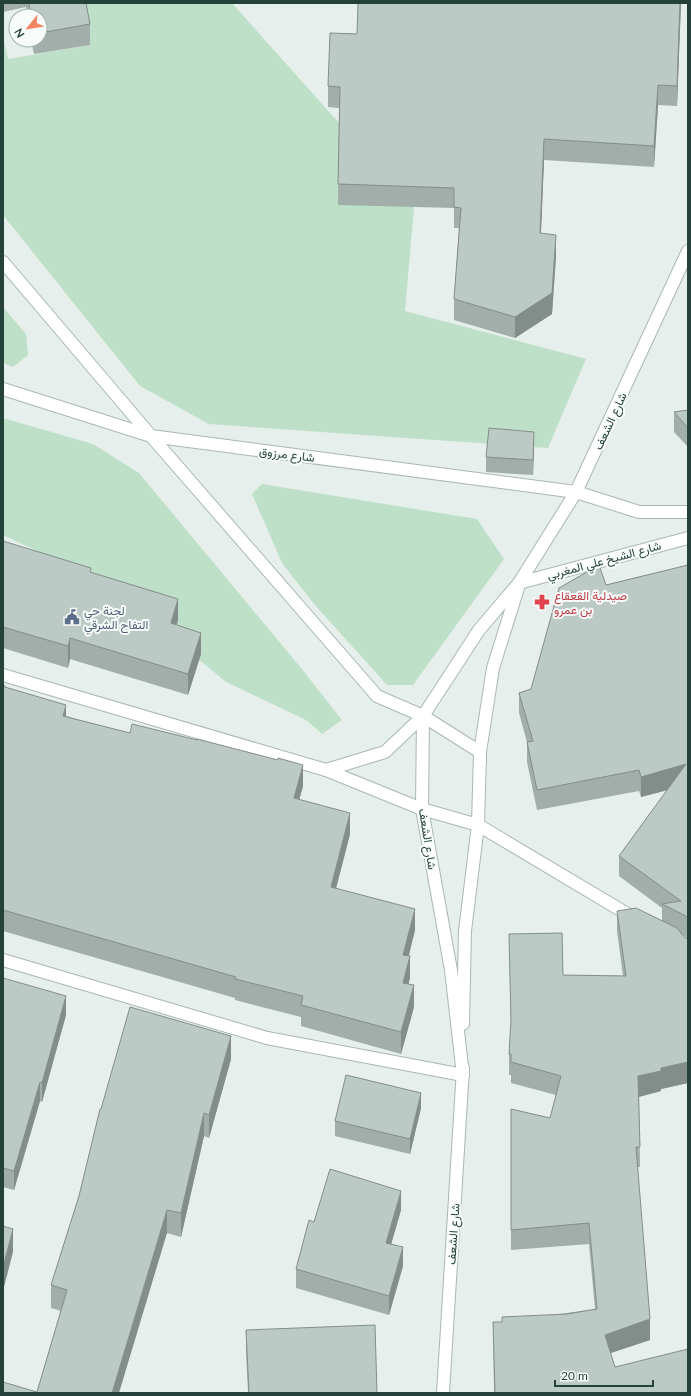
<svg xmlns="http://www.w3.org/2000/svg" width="691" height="1396" viewBox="0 0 691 1396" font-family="Lato,Vazirmatn,sans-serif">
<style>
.green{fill:#bfe0c8}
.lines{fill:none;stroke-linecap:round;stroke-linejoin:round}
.minor-casing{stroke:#a8b8b2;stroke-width:14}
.tertiary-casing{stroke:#a8b8b2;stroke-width:14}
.minor{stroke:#fff;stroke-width:12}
.tertiary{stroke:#fff;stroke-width:12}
.wall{fill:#a1aea9;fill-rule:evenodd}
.shaded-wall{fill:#838d89}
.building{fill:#bbcac4;stroke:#838d89}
.labels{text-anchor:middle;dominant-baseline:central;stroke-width:4;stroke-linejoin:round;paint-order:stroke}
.street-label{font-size:12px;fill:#24423a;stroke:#f7fbf9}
.health-label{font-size:12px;fill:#be3a42;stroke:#f7fbf9;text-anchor:start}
.service-label{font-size:12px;fill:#4e5e75;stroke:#f7fbf9;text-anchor:start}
</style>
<rect width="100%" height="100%" fill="#e6efeb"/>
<g class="green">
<polygon points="82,3 232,3 414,207 405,311 586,359 548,448 209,424 140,386 3,215 3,37 8,59 90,45"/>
<polygon points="3,307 26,334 28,355 13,367 3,363"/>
<polygon points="3,418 93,444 139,473 301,668 342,720 322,734 306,720 226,682 111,586 3,535"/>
<polygon points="262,484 477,519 504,559 413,685 387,685 314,604 282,563 252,494"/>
</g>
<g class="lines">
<g class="minor-casing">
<g id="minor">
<polyline points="3,262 151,436 377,696 423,716 480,752 480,762"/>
<polyline points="3,389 151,436 576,492"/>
<polyline points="3,675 326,770 422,809 478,825 634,918"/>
<polyline points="326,770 385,752 423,716"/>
<polyline points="3,960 267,1038 463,1075"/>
</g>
</g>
<g class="tertiary-casing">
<g id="tertiary">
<polyline points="576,492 639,512 688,512"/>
<polyline points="519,583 688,538"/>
<polyline points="463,1024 465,931 478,825 480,752 493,668 518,588"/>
<polyline points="463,1075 451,970 422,809 423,716 479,630 519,583 576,492 688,251"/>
<polyline points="443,1393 463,1068"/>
</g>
</g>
<use href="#minor" class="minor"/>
<use href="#tertiary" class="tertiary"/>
</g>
<g class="wall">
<polygon points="3,3 86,3 90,24 90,45 34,54 31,40 40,40 40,16 27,16 26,7 3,12"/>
<polygon points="681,3 677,106 658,105 654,167 544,160 541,234 556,256 552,314 515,338 454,320 454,299 459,228 454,228 454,208 338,205 339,108 328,107 328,86 357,34"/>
<polygon points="688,410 688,447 674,432 674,412"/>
<polygon points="534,447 533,475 486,472 486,457"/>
<polygon points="3,541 91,572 178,620 177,625 201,654 188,695 70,659 68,668 3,648"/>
<path d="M688 565V1083L661 1089V1091L639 1097 640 1167H637L650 1340 610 1353 615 1367 688 1393H494L493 1322H502L595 1309 589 1244 511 1250V1109L550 1118 556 1095 511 1083V1075H509V1054L511 1027 509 934 563 975 623 976 617 931V911L662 921V908L619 876V856L668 790 641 797 639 791 537 810 527 762V742L519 713V693L531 689 606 585ZM682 935 686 937 687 938H685Z"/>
<polygon points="3,685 5,687 66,716 303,786 299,799 350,834 336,888 415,930 409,956 410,978 408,984 414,1007 401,1054 301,1026 301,1017 235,1000 235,998 3,931"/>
<polygon points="3,978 66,1015 42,1102 40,1101 14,1190 3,1187"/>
<polygon points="231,1059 209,1138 204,1136 181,1237 167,1233 37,1392 61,1311 51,1308 51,1285 79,1196 101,1109"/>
<polygon points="421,1108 410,1154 335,1136 335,1121"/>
<polygon points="401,1210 391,1244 403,1266 389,1315 296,1288 296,1269 314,1222"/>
<polygon points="246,1330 377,1393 248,1393 246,1351"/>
</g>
<g class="shaded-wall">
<polygon points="680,3 681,3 677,106 677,86"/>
<polygon points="658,85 658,105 654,167 654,146"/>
<polygon points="544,139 544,160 540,254 540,233"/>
<polygon points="556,235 556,256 552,314 515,338 515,317"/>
<polygon points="534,432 534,447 533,475 533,460"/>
<polygon points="178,599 178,620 171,645 171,623"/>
<polygon points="201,633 201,654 188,695 188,674"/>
<polygon points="70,638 70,659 68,668 68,646"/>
<polygon points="66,705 66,726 63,716"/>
<polygon points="686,764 686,785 641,797 641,777"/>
<polygon points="303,765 303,786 294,819 294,798"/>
<polygon points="350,813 350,834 331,908 331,887"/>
<polygon points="415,909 415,930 403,976 403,955"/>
<polygon points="410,956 410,978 403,1004 403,983"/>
<polygon points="414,985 414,1007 401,1054 401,1032"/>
<polygon points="66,996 66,1015 42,1102 42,1083"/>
<polygon points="231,1036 231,1059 209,1138 209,1115"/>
<polygon points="688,1062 688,1083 661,1089 661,1091 638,1097 638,1076 661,1068"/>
<polygon points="40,1082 40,1101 14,1190 14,1171"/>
<polygon points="421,1093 421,1108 410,1154 410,1139"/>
<polygon points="204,1113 204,1136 181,1237 181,1213"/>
<polygon points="401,1191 401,1210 386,1262 386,1243"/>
<polygon points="167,1210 167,1233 119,1393 112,1393"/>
<polygon points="13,1229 13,1252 3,1291 3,1267"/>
<polygon points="403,1247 403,1266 389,1315 389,1296"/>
<polygon points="650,1319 650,1340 605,1355 605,1335"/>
</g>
<g class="building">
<polygon points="29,3 86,3 90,24 40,33 40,16 31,16"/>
<polygon points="358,3 680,3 677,86 658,85 654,146 544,139 540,233 556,235 552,293 515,317 454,299 461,208 454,207 454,188 338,184 340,87 328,86 330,33 357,34"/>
<polygon points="688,410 688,428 674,412"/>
<polygon points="489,428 534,432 533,460 486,457"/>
<polygon points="3,541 91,568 90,572 178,599 171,623 201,633 188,674 70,638 68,646 3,627"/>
<polygon points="599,565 606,585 688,565 688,919 686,916 662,904 681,901 619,856 686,764 641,777 639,770 537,790 527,742 533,741 519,693 531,689 559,588"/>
<polygon points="3,685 5,686 5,687 66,705 63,716 130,733 132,724 197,740 197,739 278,760 278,758 303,765 294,798 350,813 331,887 415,909 403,955 410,956 403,983 414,985 401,1032 301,1005 303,996 235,979 236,977 3,910"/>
<polygon points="636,908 677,928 685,938 688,938 688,1062 661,1068 661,1071 638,1076 640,1147 636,1147 650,1319 605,1335 615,1367 688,1349 688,1393 495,1393 493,1322 502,1322 502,1317 567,1314 597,1309 589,1223 511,1230 511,1109 550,1118 561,1076 511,1062 511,1054 509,1054 511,1020 509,934 562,933 563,975 626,976 617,911"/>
<polygon points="3,978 66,996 42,1083 40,1082 14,1171 3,1168"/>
<polygon points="130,1007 231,1036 209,1115 204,1113 181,1213 167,1210 112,1393 3,1393 3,1382 37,1392 67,1290 51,1285 79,1196 100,1109 101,1109"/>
<polygon points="346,1075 421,1093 410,1139 335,1121"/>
<polygon points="330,1169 401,1191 386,1243 403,1247 389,1296 296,1269 309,1220 314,1222"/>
<polygon points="3,1226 13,1229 3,1267"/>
<polygon points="375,1325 377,1393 249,1393 246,1330"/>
</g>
<defs>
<g id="pharmacy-bare" transform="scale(1.2)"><path d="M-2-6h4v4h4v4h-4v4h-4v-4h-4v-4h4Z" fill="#e0444e" stroke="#f7fbf9" stroke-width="2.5" paint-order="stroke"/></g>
<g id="civic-bare" transform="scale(1.2)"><path d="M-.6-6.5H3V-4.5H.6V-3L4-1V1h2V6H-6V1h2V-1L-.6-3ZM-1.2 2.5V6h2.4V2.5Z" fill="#5c6f8a" stroke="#f7fbf9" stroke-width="2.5" paint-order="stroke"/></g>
</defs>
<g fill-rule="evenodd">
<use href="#pharmacy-bare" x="542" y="602"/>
<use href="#civic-bare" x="72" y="617"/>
</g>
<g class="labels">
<g class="street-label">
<text transform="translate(610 421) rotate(-65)">شارع الشعف</text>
<text transform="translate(287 454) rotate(7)">شارع مرزوق</text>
<text transform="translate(604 560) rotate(-15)">شارع الشيخ علي المغربي</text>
<text transform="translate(428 839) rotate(81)">شارع الشعف</text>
<text transform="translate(453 1234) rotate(-86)">شارع الشعف</text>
</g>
<g class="health-label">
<text x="554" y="595">صيدلية القعقاع<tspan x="554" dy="14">بن عمرو</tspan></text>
</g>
<g class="service-label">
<text x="84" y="610">لجنة حي<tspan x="84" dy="14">التفاح الشرقي</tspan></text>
</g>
</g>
<rect width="691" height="1396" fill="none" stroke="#24423a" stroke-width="8"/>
<g transform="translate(28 28) rotate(240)"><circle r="19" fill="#f7fbf9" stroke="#a3b1ad"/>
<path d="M0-3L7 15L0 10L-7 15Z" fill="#f4845f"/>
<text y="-6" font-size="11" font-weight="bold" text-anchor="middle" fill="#24423a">N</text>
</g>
<path d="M555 1380v6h98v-6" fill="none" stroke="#24423a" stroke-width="2"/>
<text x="561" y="1380" font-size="12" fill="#24423a" stroke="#f7fbf9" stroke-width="3" paint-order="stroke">20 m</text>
</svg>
